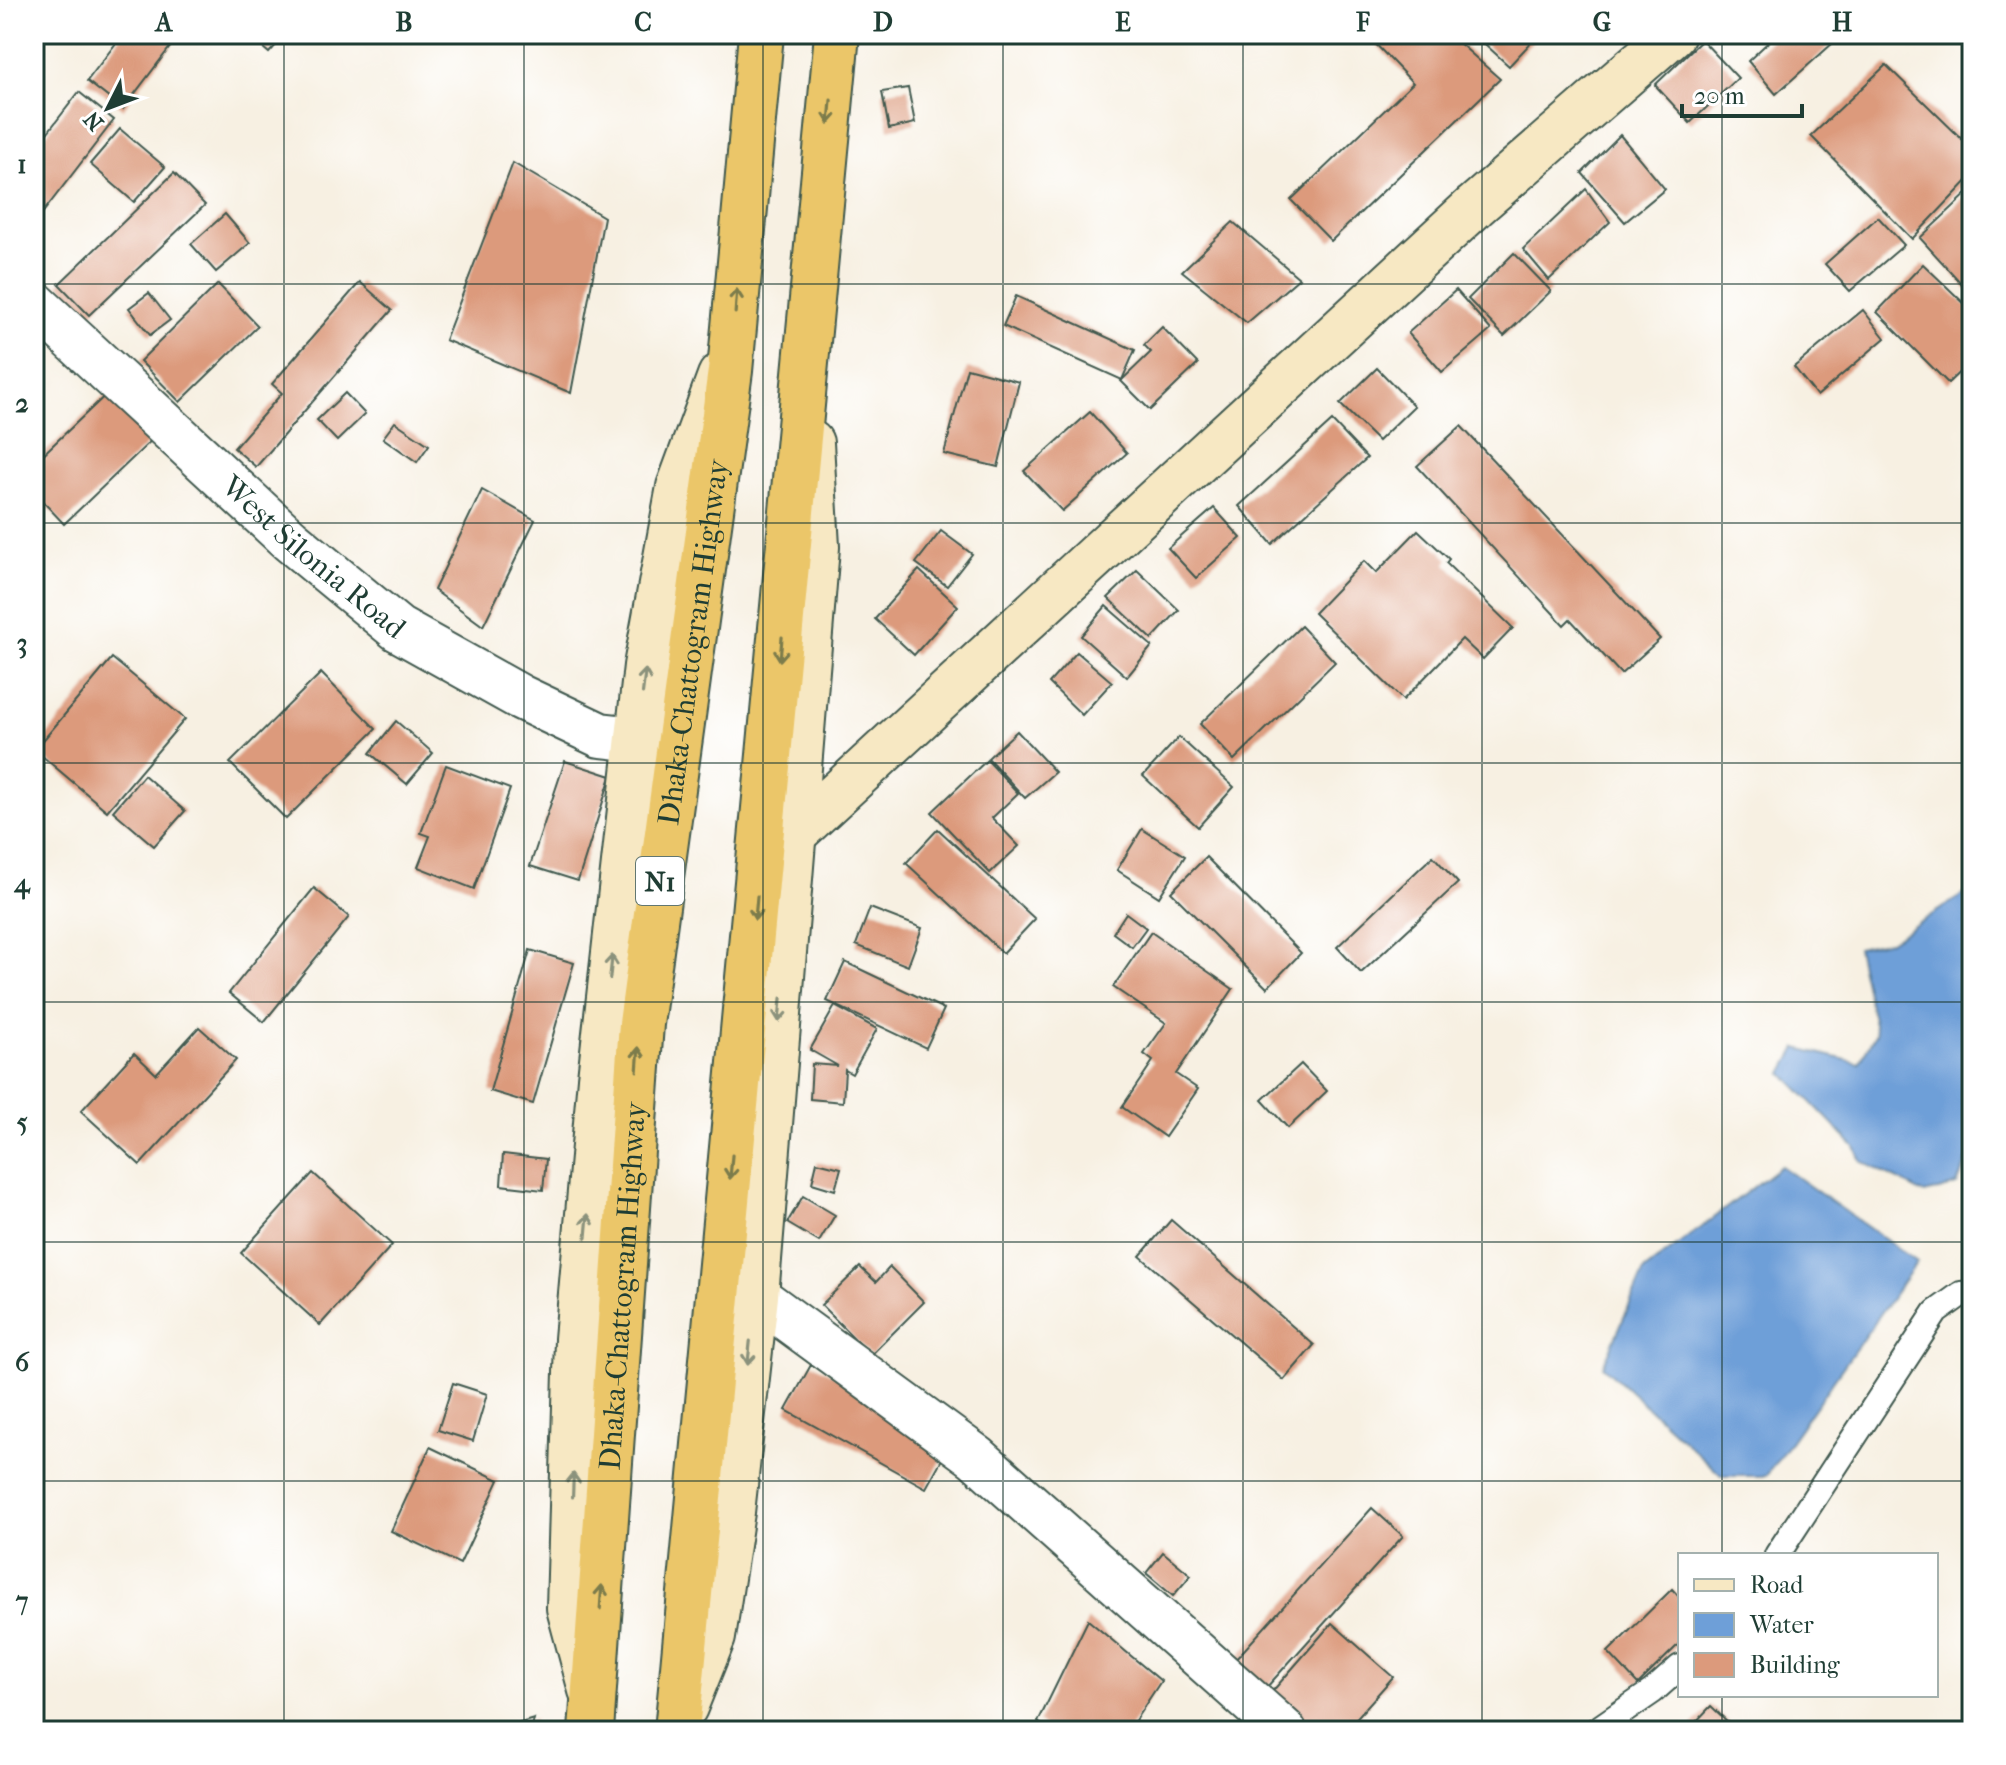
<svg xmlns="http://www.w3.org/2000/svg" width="2006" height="1765" viewBox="0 0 2006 1765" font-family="'IM FELL French Canon',serif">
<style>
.water{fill:#6e9fd8;stroke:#466e86;stroke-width:2}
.building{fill:#dc9a7c}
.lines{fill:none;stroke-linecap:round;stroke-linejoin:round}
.service-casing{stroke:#3f584e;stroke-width:28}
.minor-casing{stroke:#3f584e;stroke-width:48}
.secondary-casing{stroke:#3f584e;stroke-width:48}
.trunk-casing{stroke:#3f584e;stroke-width:48}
.service{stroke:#fff;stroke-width:24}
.minor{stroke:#fff;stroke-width:44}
.secondary{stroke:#f7e8c3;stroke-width:44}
.trunk{stroke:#ebc669;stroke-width:44}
.oneway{stroke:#7b7b4c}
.oneway2{stroke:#8b927c}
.grid{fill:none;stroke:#1f3d34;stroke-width:2;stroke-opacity:0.55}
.labels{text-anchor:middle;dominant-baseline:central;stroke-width:8;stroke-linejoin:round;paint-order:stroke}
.shield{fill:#fff;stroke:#627771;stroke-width:2}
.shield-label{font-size:28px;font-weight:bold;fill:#1f3d34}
.street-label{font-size:30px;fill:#1f3d34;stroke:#fff}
.neatline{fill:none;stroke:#1f3d34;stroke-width:3}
.grid-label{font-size:26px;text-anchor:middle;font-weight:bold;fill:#1f3d34}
</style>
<rect width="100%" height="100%" fill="#fff"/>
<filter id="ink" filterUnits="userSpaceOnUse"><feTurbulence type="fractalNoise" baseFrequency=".0125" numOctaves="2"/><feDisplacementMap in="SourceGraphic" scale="16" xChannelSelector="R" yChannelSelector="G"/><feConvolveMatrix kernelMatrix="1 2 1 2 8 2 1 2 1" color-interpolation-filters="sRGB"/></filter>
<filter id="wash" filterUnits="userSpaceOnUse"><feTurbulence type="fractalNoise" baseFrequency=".006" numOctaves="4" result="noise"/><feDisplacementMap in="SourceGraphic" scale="32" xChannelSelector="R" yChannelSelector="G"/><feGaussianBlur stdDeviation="1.8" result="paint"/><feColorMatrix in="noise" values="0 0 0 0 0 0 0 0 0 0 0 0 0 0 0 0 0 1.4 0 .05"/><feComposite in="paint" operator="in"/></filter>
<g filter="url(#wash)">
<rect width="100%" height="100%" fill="#f7f0e2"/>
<g class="water">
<polygon points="1972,889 1972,1148 1957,1185 1925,1194 1861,1161 1855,1147 1783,1073 1797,1048 1859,1063 1876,1033 1857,948 1890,941"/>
<polygon points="1781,1166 1917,1262 1766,1476 1722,1476 1603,1366 1644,1271"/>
</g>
<g id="blocks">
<g class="building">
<polygon points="123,34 180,34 123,109 87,81"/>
<polygon points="247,34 286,34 269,53"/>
<polygon points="1366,34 1449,34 1500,79 1331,241 1291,200 1413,83"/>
<polygon points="1474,34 1539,34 1509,66"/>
<polygon points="1777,34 1843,34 1776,94 1748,61"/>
<polygon points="1702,40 1738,78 1690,123 1655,85"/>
<polygon points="1886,65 1972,149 1972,176 1912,239 1811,136"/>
<polygon points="908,88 915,123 889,129 882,92"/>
<polygon points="79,92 114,120 34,224 34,150"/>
<polygon points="120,129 165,167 134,202 90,164"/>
<polygon points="1620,135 1665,189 1625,222 1582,173"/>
<polygon points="513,163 604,217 571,393 445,340"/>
<polygon points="174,173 205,205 89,315 59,284"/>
<polygon points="1586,189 1610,222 1549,280 1523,249"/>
<polygon points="1972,189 1972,295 1920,238"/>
<polygon points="225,214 250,243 216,272 191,244"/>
<polygon points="1878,217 1904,245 1850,291 1825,264"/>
<polygon points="1233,222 1299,278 1247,323 1182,271"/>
<polygon points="1514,253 1551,291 1504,336 1468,299"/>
<polygon points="1923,264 1972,311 1972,360 1948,383 1877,312"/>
<polygon points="360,282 392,310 256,467 234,448 282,393 272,384"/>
<polygon points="218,284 258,326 180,402 140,361"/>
<polygon points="1456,290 1491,330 1442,372 1408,333"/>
<polygon points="149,293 170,320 150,335 129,308"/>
<polygon points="1016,296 1135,350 1122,380 1003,326"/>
<polygon points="1863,310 1885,338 1817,396 1794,367"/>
<polygon points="1162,327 1198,364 1150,410 1121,381 1151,352 1144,345"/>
<polygon points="967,368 1019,382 998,467 944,454"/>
<polygon points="1377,368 1414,406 1378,441 1340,404"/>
<polygon points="113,388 157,435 64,524 34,492 34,463"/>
<polygon points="345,393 365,414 337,441 317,420"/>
<polygon points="1090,412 1127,453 1062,511 1024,471"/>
<polygon points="1332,421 1367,458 1272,544 1239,506"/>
<polygon points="395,422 429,445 417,462 383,438"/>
<polygon points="1461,426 1660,639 1621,674 1570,619 1564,625 1417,466"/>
<polygon points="482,490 535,520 483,626 434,590"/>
<polygon points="1214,508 1241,538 1196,578 1168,548"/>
<polygon points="1418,530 1449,559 1446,563 1513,628 1483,659 1462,639 1403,700 1314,613 1364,561 1376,573"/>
<polygon points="941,531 972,554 947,586 916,563"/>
<polygon points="919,570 958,606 914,655 875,619"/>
<polygon points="1137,570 1179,610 1152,639 1108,598"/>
<polygon points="1106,606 1152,646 1127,677 1081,636"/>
<polygon points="1301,626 1335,662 1234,760 1200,724"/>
<polygon points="1077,652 1112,682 1082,715 1049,683"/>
<polygon points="112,658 185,719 107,811 35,750"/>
<polygon points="321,673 376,729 286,819 230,763"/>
<polygon points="396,721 433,753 407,784 370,753"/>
<polygon points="1017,731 1055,772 1025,798 988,758"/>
<polygon points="1179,737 1234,787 1198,827 1143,776"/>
<polygon points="987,760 1018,793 992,818 1019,846 990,873 932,812"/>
<polygon points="565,761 611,776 578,881 530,866"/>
<polygon points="446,765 510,789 474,889 418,867 430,836 421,833"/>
<polygon points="144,775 185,811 154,846 113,811"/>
<polygon points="938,829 1035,919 1003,953 906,863"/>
<polygon points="1142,829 1185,856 1159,897 1117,870"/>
<polygon points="1433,856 1458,883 1361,973 1337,947"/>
<polygon points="1206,857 1301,953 1267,988 1171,892"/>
<polygon points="314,888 349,917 264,1022 229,993"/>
<polygon points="870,908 922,928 908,966 856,945"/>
<polygon points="1126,913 1146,928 1132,947 1113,933"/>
<polygon points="1151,932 1233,989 1176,1074 1198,1089 1165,1137 1122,1107 1153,1061 1144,1054 1166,1023 1113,987"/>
<polygon points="530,950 574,963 533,1104 490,1091"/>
<polygon points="845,962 944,1009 926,1048 827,1001"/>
<polygon points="835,1006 877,1029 852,1074 845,1070 843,1102 810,1099 812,1064 838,1066 810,1050"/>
<polygon points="199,1027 236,1060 140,1165 81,1111 134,1053 156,1074"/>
<polygon points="1301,1064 1327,1091 1288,1128 1262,1100"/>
<polygon points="503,1154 546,1159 543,1190 501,1185"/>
<polygon points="817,1162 841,1168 835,1190 812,1183"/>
<polygon points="313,1173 392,1245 320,1325 241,1253"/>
<polygon points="803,1196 835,1215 819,1242 787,1223"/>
<polygon points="1171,1220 1314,1345 1284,1380 1140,1256"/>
<polygon points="860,1267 876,1282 890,1267 924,1302 871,1355 821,1305"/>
<polygon points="812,1363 952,1441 926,1488 786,1410"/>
<polygon points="453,1383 487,1394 473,1441 438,1430"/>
<polygon points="430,1447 499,1480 460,1564 391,1531"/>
<polygon points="1372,1508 1403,1536 1266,1688 1235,1660"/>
<polygon points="1163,1552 1191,1575 1173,1596 1146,1573"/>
<polygon points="1672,1589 1680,1598 1680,1643 1638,1684 1608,1652"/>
<polygon points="1088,1620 1161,1681 1128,1731 1050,1731 1038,1722"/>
<polygon points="1332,1623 1393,1677 1345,1731 1298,1731 1264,1701"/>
<polygon points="1711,1706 1729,1723 1721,1731 1695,1731 1691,1727"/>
<polygon points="534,1719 531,1731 497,1731 497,1730"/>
</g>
</g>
</g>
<g filter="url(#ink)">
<use href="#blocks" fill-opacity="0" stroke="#3f584e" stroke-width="2"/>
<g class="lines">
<g class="service-casing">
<g id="service">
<polyline points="1777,1555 1936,1312 1961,1294 1972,1293"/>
<polyline points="1595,1731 1653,1691 1680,1667"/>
</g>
</g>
<g class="minor-casing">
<g id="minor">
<path id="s1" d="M34 303 290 540 398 629 520 697 600 735 637 739"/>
<polyline points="756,1296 976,1457 1284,1731"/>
</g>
</g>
<g class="secondary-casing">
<g id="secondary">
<polyline points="795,833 1475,206 1673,34"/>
<polyline points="591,1690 569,1608 577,1339 600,1078 646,666 679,487 720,376"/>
<polyline points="685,1707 713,1637 732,1512 756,1296 817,547 811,443"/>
</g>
</g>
<g class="trunk-casing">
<g id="trunk">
<path id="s2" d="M591 1731 641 1024 730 371 761 34"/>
<polyline points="677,1731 837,34"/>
</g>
</g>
<use href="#service" class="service"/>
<use href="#minor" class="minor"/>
<use href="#secondary" class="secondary"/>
<use href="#trunk" class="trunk"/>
</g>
<defs><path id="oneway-shaft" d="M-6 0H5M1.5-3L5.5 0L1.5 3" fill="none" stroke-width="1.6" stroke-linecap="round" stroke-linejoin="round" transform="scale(2)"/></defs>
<g class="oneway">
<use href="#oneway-shaft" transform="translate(830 112) rotate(95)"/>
<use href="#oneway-shaft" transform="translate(736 301) rotate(-86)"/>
<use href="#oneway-shaft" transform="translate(781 649) rotate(95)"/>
<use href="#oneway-shaft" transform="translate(756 908) rotate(95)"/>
<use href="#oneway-shaft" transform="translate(638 1059) rotate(-86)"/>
<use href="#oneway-shaft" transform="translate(731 1167) rotate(95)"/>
<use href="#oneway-shaft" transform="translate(601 1597) rotate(-86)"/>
</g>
<g class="oneway2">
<use href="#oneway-shaft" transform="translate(644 681) rotate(-83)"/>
<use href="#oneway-shaft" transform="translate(611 967) rotate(-84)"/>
<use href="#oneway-shaft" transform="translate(780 1010) rotate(95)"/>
<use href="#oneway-shaft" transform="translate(587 1226) rotate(-85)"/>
<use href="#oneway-shaft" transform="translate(749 1353) rotate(96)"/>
<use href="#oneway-shaft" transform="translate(573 1485) rotate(-88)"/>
</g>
</g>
<path class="grid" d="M284 34V1731M524 34V1731M763 34V1731M1003 34V1731M1243 34V1731M1482 34V1731M1722 34V1555M34 284H1972M34 523H1972M34 763H1972M34 1002H1972M34 1242H1972M34 1481H1972M1722 1695V1731"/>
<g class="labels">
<rect class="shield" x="636" y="857" width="48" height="48" rx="6"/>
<g class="shield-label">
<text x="660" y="881">N1</text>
</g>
<g class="street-label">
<text stroke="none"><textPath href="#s1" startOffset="378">West Silonia Road</textPath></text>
<text stroke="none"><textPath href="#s2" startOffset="1094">Dhaka-Chattogram Highway</textPath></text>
<text stroke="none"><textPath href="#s2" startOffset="446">Dhaka-Chattogram Highway</textPath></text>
</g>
</g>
<rect width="2006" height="1765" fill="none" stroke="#fff" stroke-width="88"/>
<rect x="1678" y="1553" width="260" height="144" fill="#ffffff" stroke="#a5b1ae" stroke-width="2"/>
<rect x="1694" y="1579" width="40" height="12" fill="#f7e8c3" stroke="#a5b1ae" stroke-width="2"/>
<text x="1750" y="1593" font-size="24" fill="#1f3d34">Road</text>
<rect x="1694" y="1613" width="40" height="24" fill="#6e9fd8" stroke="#a5b1ae" stroke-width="2"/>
<text x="1750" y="1633" font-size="24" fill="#1f3d34">Water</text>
<rect x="1694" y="1653" width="40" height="24" fill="#dc9a7c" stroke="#a5b1ae" stroke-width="2"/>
<text x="1750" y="1673" font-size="24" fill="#1f3d34">Building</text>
<g transform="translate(108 108) rotate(228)" stroke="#ffffff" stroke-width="6" paint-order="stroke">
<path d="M0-6L14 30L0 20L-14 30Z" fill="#1f3d34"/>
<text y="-12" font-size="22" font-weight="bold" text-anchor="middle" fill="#1f3d34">N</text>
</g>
<path d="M1682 104v12h120v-12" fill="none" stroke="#1f3d34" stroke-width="4"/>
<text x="1694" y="104" font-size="24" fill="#1f3d34" stroke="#ffffff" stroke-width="6" paint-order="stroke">20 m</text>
<rect x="44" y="44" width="1918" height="1677" class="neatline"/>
<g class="grid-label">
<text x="164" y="31">A</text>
<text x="404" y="31">B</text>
<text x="643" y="31">C</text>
<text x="883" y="31">D</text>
<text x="1123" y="31">E</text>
<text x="1363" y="31">F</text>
<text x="1602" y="31">G</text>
<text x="1842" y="31">H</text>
<text x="22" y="173">1</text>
<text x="22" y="412">2</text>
<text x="22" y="652">3</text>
<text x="22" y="892">4</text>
<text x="22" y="1131">5</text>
<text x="22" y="1371">6</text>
<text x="22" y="1610">7</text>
</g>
</svg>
